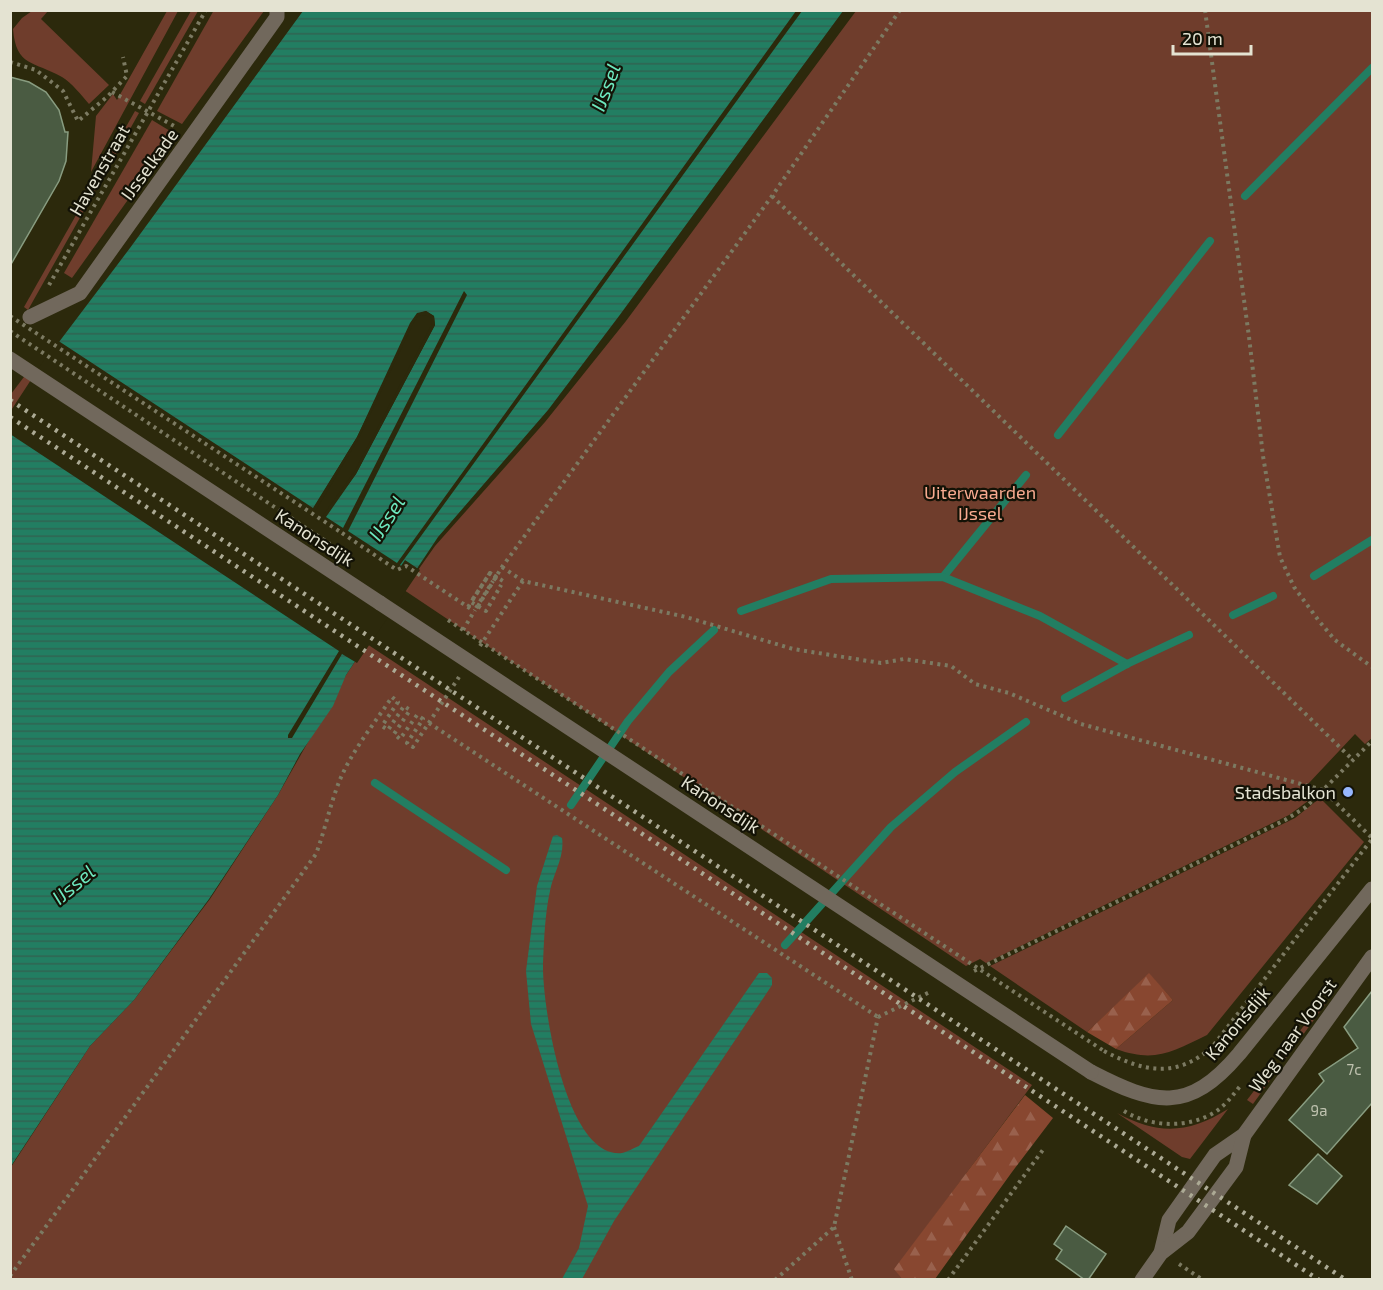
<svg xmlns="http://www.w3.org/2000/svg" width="1383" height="1290" viewBox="0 0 1383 1290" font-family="'Exo 2',sans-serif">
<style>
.green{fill:#6f3d2c}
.forest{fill:url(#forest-firs)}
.water{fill:url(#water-rules);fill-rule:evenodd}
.pier{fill:#2c290c;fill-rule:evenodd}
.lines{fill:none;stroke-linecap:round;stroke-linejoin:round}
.stream{stroke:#227e62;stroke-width:8}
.building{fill:#4a5b42;stroke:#889c80;stroke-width:1.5}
.path{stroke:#7c7a62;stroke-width:4;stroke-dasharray:3 4.5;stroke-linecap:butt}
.minor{stroke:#71685c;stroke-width:15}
.rail{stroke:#acaa95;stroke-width:4.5;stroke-dasharray:3 6;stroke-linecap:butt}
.path-bridge{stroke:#7c7a62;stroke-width:4;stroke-dasharray:3 4.5;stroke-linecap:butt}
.minor-bridge{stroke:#71685c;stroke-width:15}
.poi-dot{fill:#96b6fd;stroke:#131206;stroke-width:2}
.labels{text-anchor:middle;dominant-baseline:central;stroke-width:4.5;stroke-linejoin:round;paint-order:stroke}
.number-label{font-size:15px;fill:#bec1ae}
.street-label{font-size:18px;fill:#e4e3d2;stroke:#131206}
.park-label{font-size:18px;fill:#f9ab90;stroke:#131206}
.poi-label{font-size:18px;fill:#e4e3d2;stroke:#131206;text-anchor:end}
.water-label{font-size:20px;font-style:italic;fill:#6de7be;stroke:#131206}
</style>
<defs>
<pattern id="forest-firs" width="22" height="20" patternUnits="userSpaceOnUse" patternTransform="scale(1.5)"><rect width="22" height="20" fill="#884730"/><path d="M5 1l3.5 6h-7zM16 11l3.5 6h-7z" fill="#99614d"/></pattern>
<pattern id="water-rules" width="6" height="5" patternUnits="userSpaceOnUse" patternTransform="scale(1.5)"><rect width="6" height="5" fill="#227e62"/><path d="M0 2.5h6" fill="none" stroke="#316452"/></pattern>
</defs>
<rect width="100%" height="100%" fill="#2c290c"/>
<g class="green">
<polygon points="214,10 264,11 182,124 157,111"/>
<path d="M32 11H48L41 19 109 85 89 104C81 95 72 83 62 77 34 61 16 67 13 29L22 18Z"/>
<polygon points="167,11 178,11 91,172 96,116 113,94 117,100"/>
<polygon points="191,11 198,11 145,104 140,101"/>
<polygon points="856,11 1372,11 1372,738 1365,744 1355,734 1308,784 1316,795 1289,815 986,963 980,959 966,966 404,590 435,546 545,422 626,321"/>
<polygon points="135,111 139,113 28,310 24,307"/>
<polygon points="152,120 175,134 72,278 64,273"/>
<polygon points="30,369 41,377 11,420 11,394"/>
<polygon points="367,644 1032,1085 895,1269 902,1279 11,1280 11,1167 90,1046 134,1000 210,899 278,795 346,675"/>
<path d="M1320 798 1364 842 1207 1035C1172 1052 1155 1063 1116 1049L1173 1000 1149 974 1087 1032 990 966 1295 818Z"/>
<polygon points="1324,1000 1327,1002 1286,1058 1281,1055"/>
<polygon points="1276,1062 1281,1065 1253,1104 1247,1100"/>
<path d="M1228 1109 1190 1159 1182 1157 1117 1113C1158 1135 1188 1134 1228 1109Z"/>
</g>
<g class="forest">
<polygon points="1149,973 1173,1000 1116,1049 1087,1032"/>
<polygon points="1025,1095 1053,1118 1012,1172 935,1279 902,1279 894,1269"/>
</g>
<g class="water">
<path d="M303 11H843L619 316 548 410 438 537 346 675 333 706 300 754 278 795 209 899 134 1000 90 1046 11 1166V418L59 342 130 248ZM426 311 434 316 435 325 356 474 318 525 312 523 310 514 357 437 417 314Z"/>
<path d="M557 835 562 838C565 856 553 874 550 891 545 913 544 940 543 964 542 1003 565 1159 622 1153 627 1152 634 1148 639 1146L759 973H767L772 978V985L614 1221 582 1279H562L579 1248 588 1206 531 1024 526 971 537 886 553 836Z"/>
</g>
<path class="pier" d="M796 11H802L400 565 401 566 405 560 420 570 357 663 342 654 292 738H288V735L339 651 10 434V412L57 340 313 508 357 437 410 323 417 313 426 311 434 316 435 325 356 474 326 517 343 528 464 291 467 295 348 531 397 563ZM425 315 431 318 432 324 354 472 321 518 318 522 315 520 313 515 359 438 413 324 418 316Z"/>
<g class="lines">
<g class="stream">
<polyline points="1245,196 1372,68"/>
<polyline points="1058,435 1210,241"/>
<polyline points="1314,576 1372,540"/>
<polyline points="943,577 1026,475"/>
<polyline points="741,611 831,579 943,577 1040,616 1127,664"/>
<polyline points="1233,615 1273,596"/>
<polyline points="1065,698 1127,664 1189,635"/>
<polyline points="375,783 506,870"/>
<polyline points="571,805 628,721 669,672 714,630"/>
<polyline points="785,945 891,827 955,772 1026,722"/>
</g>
</g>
<g class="building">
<polygon points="10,77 29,82 46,92 59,110 65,132 68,132 66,161 59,181 10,266"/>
<polygon points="1372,991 1372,1103 1327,1154 1289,1120 1324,1081 1319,1074 1358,1048 1344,1027"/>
<polygon points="1318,1154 1342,1176 1317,1204 1289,1185"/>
<polygon points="1066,1226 1106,1254 1088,1280 1085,1280 1056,1259 1062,1250 1054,1244"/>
</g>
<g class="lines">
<g class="path">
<polyline points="1205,10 1249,337 1263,456 1280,557 1294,587 1319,621 1335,640 1372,667"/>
<polyline points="10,62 36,70 63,91 78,121 107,97 127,76 123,57"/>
<polyline points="112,92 176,127"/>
<polyline points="772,196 1353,760"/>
<polyline points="49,285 206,10"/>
<polyline points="342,533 397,570 406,566 474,611"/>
<polyline points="502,567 523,581 686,617 793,649 881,663 904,659 951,666 975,684 1009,693 1081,724 1323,790 1372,838"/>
<polyline points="495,579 496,577 490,573 471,602 486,611 500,587"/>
<polyline points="478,606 502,567 772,196 900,10"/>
<polyline points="463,630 475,610"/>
<polyline points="480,646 523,581"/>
<polyline points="429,723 878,1017"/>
<polyline points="974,971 1285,820 1306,807 1372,741"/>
<polyline points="878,1017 932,991"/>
<path d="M1104 1051C1144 1072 1177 1079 1213 1046L1372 839"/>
<path d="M1124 1111C1150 1127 1188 1129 1215 1112 1226 1105 1233 1095 1241 1085"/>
<polyline points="834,1227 852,1280"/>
<polyline points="1179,1264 1203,1280"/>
<path d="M10 1276 316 854C325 830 330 805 339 782 351 752 374 724 392 697L398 702 382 726 388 730 404 706 410 710 394 734 400 739 417 715 423 719 407 743 413 747 459 677"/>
<polyline points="775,1280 834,1227 878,1017"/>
<polyline points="948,1280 1045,1147"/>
</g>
<g class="minor">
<polyline points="30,317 80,293 277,17 277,10"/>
<polyline points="10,359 380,603"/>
<path d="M1091 1072C1155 1105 1188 1114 1239 1054L1372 889"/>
<polyline points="1161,1253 1169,1220 1215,1155 1244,1135 1372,957"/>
<polyline points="1142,1280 1161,1253 1188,1232 1236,1167 1244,1135"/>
</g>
<g class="rail">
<polyline points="10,400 1346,1280"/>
<polyline points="10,417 1319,1280"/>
</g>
<g class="path-bridge">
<polyline points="10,316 342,533"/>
<polyline points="10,331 330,544"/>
<polyline points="468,607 490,573 503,581 500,587"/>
<polyline points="476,608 493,581"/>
<polyline points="448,620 1104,1051"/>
</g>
<polyline class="minor-bridge" points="380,603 1091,1072"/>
</g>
<circle class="poi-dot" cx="1348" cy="792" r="6"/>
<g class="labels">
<g class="number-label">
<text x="1354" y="1069">7c</text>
<text x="1319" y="1110">9a</text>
</g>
<g class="street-label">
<text transform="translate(149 164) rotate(-54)">IJsselkade</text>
<text transform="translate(99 170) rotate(-60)">Havenstraat</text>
<text transform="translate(315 537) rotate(33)">Kanonsdijk</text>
<text transform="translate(721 804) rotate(33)">Kanonsdijk</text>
<text transform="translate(1237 1023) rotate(-50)">Kanonsdijk</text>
<text transform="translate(1292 1035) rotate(-54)">Weg naar Voorst</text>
</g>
<g class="park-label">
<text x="980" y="492">Uiterwaarden<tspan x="980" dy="21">IJssel</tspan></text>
</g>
<g class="poi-label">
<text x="1336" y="792">Stadsbalkon</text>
</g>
<g class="water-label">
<text transform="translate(605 87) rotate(-69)">IJssel</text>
<text transform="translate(386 518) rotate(-57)">IJssel</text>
<text transform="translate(73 884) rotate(-40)">IJssel</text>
</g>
</g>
<rect width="1383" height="1290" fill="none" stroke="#e4e3d2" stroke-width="24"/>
<path d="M1173 45v9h78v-9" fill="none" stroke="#e4e3d2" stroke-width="3"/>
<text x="1182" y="45" font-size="18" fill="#e4e3d2" stroke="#131206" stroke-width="4.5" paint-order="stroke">20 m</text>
</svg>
